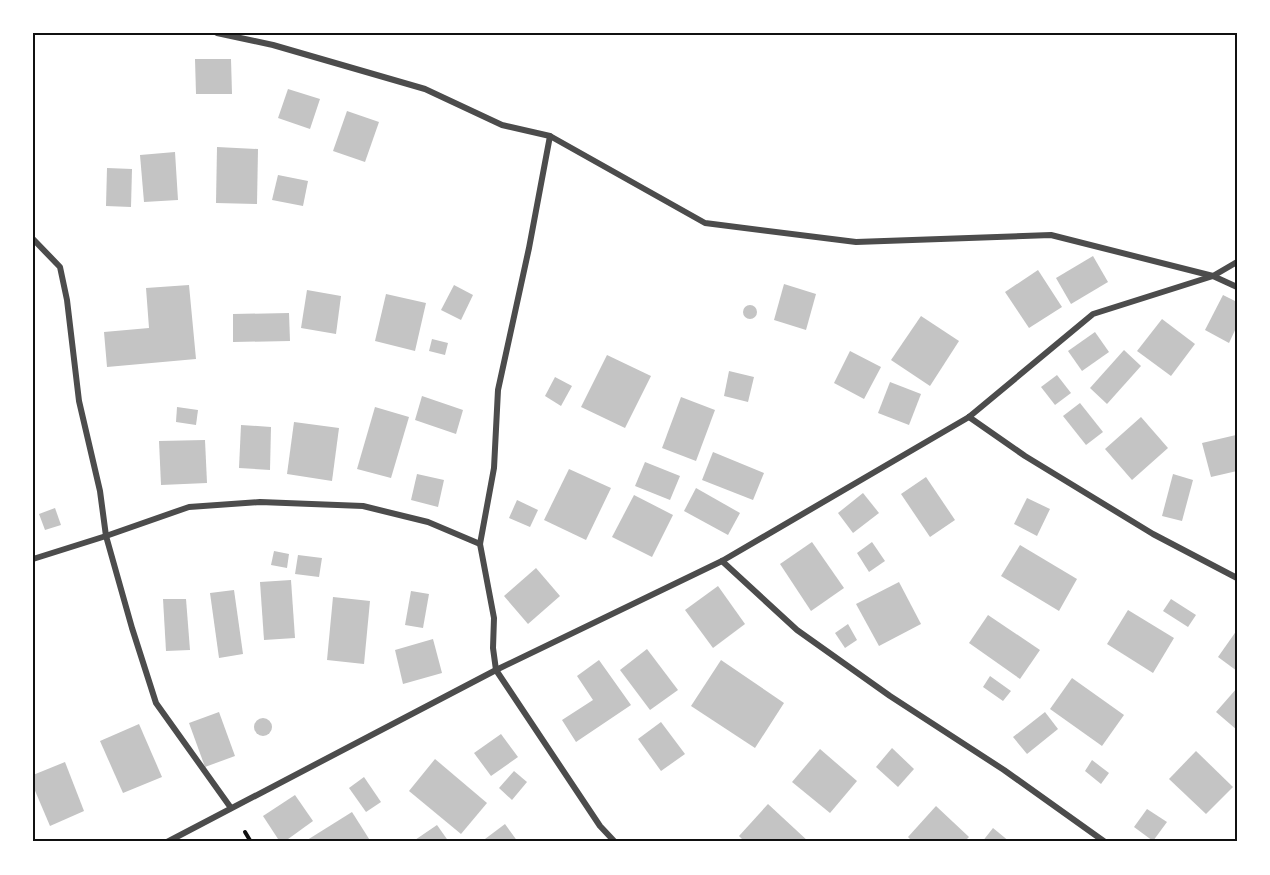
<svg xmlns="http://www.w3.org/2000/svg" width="1270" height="875" viewBox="0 0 1270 875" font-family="Inter,sans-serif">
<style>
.building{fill:#c4c4c4}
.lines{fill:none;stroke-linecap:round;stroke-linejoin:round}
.path{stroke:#111;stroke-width:4}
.minor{stroke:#4c4c4c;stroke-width:6}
.neatline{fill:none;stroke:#111;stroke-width:2}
</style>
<rect width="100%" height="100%" fill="#fff"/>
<g class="building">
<polygon points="195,59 231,59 232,94 196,94"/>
<polygon points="288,89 320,99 310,129 278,118"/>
<polygon points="347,111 379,122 365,162 333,151"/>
<polygon points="217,147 258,149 257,204 216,203"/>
<polygon points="175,152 178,200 144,202 140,155"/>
<polygon points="107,168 132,169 131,207 106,206"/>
<polygon points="278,175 308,181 303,206 272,200"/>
<polygon points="1093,256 1108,282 1071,304 1056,278"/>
<polygon points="1038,270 1062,307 1029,328 1005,292"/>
<polygon points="784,284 816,294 806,330 774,320"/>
<polygon points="189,285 196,359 107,367 104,332 149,328 146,288"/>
<polygon points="454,285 473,295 461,320 441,310"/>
<polygon points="307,290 341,296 336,334 301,328"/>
<polygon points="386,294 426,303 415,351 375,341"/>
<polygon points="1223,295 1237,302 1237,326 1229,343 1205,330"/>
<circle cx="750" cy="312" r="7"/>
<polygon points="289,313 290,341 233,342 233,314"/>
<polygon points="921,316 959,341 930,386 891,360"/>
<polygon points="1162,319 1195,344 1171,376 1137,351"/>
<polygon points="1095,332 1109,352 1082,371 1068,351"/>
<polygon points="432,339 448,343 445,355 429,351"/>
<polygon points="1124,350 1141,366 1107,404 1090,388"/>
<polygon points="850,351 881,367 864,399 834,383"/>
<polygon points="607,355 651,376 625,428 581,407"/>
<polygon points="729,371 754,377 748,402 724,396"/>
<polygon points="1057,375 1071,393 1055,405 1041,387"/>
<polygon points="555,377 572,386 561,406 545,396"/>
<polygon points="890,382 921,394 909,425 878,413"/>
<polygon points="422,396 463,410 456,434 415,420"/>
<polygon points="681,397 715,410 696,461 662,448"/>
<polygon points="1080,403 1103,432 1086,445 1063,416"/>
<polygon points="177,407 198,410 196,425 176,422"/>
<polygon points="375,407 409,417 391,478 357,469"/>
<polygon points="1141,417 1168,448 1132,480 1105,449"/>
<polygon points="294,422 339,428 332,481 287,474"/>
<polygon points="241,425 271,427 270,470 239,468"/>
<polygon points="1236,435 1237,471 1211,477 1202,443"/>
<polygon points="205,440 207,483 161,485 159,441"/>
<polygon points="713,452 764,473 753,500 702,480"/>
<polygon points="645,462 680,476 670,500 635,486"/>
<polygon points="569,469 611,488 586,540 544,520"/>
<polygon points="417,474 444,480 438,507 411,500"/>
<polygon points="1173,474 1193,480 1182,521 1162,516"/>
<polygon points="926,477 955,520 930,537 901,494"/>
<polygon points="696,488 740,513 728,535 684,511"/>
<polygon points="863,493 879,513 853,533 838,513"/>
<polygon points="634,495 673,515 652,557 612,537"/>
<polygon points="1027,498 1050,509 1037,536 1014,524"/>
<polygon points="517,500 538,510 530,527 509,518"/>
<polygon points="55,508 61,525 45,530 39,514"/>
<polygon points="812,542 844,588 811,611 780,564"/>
<polygon points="872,542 885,561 869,572 857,553"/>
<polygon points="1020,545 1077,579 1059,611 1001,576"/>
<polygon points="274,551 289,554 287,568 271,565"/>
<polygon points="298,555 322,558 319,577 295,574"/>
<polygon points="536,568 560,596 528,624 504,596"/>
<polygon points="291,580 295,638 264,640 260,582"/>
<polygon points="899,582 921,624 879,646 856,604"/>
<polygon points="718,586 745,624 713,648 685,610"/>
<polygon points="234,590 243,654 219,658 210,593"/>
<polygon points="411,591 429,594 423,628 405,625"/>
<polygon points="333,597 370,601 364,664 327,660"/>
<polygon points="163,599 186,599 190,650 166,651"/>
<polygon points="1171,599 1196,615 1188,627 1163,611"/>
<polygon points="1128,610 1174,638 1153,673 1107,644"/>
<polygon points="988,615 1040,650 1020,679 969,643"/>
<polygon points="848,624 857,640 845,648 835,633"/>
<polygon points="1237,630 1237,671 1218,657"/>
<polygon points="433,639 442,673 403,684 395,650"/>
<polygon points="647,649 678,690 650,710 620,670"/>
<polygon points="599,660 631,705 576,742 562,720 593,700 577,676"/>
<polygon points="721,660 784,703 755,748 691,706"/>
<polygon points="990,676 1011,691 1003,701 983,687"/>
<polygon points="1072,678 1124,715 1102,746 1050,709"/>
<polygon points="1237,688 1237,730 1216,712"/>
<polygon points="219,712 235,756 205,767 189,723"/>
<polygon points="1045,712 1058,729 1027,754 1013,737"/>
<circle cx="263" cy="727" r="9"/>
<polygon points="661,722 685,754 661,771 638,739"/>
<polygon points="139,724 162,777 123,793 100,741"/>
<polygon points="501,734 518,757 491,776 474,753"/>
<polygon points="892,748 914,769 898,787 876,767"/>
<polygon points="820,749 857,781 830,813 792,782"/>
<polygon points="1196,751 1233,787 1206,814 1169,779"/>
<polygon points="435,759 487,803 461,834 409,791"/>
<polygon points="1092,760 1109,773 1101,784 1085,771"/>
<polygon points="65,762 84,811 50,826 33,786 33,775"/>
<polygon points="514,771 527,782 512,800 499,788"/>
<polygon points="364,777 381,802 366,812 349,788"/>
<polygon points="295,795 313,821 284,842 280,842 263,816"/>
<polygon points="768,804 809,842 745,842 739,836"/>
<polygon points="936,806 969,837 964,842 913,842 908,837"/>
<polygon points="1147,809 1167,822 1153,841 1134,827"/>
<polygon points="352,812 371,842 304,842"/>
<polygon points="505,824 518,842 481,842"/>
<polygon points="437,825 449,842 412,842"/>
<polygon points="993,828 1010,842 982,842"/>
</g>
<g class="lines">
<polyline class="path" points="245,832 251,842"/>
<g class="minor">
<polyline points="217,33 273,45 425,89 502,125 550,136 705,223 856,242 1051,235 1213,276 1237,287"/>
<polyline points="550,136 529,248 498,390 494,468 480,544 494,618 493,648 496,670 600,826 615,842"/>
<polyline points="33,239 60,267 67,300 79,401 100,491 106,536 132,628 156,703 231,808"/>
<polyline points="969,417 1025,456 1153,534 1237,578"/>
<polyline points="33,559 106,536 189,507 260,502 363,506 428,522 480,544"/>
<polyline points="722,561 797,630 890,696 1004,770 1105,842"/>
<polyline points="167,842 496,670 722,561 969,417 1093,314 1213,276 1237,262"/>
</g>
</g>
<rect width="1270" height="875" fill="none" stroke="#ffffff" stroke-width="69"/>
<rect x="34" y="34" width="1202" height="806" class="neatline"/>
</svg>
